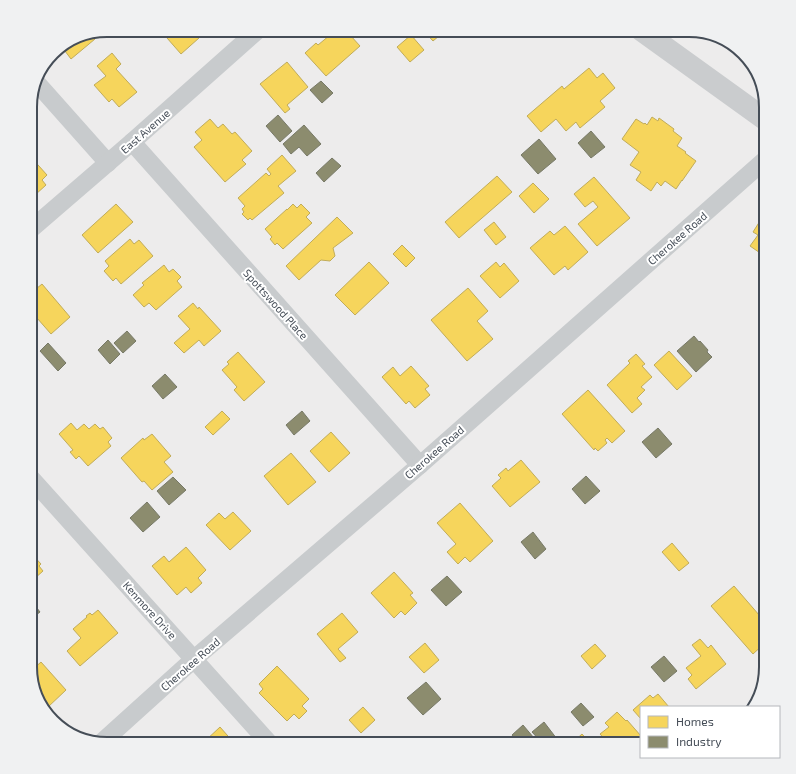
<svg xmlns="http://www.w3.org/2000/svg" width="796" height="774" viewBox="0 0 796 774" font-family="'Exo 2',sans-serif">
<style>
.homes{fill:#f6d55c;stroke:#c1ac5a}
.industry{fill:#8c8c6e;stroke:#777967}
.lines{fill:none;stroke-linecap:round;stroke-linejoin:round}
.minor{stroke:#c8cbcd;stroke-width:18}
.secondary{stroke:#caccce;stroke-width:22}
.labels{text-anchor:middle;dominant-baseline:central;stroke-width:4;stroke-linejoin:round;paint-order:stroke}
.street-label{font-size:11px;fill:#454d57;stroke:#fff}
.rim{fill:none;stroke:#454d57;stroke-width:2}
</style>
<rect width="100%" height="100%" fill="#edecec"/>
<g class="homes">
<polygon points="160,30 193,30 199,38 181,54"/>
<polygon points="331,30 356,30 350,35 360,46 326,76 305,53 316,43 318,45 330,35 328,33"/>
<polygon points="423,30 446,30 433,41"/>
<polygon points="507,30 519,30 512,36"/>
<polygon points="411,35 424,50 410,62 397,47"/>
<polygon points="92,36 95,39 71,59 62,47"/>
<polygon points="112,53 121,64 116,69 137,92 119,107 112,99 109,102 94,85 106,76 97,66"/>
<polygon points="287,62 308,87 287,105 290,109 285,113 260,84"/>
<polygon points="589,68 597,78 603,73 615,88 600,101 605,107 580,128 576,122 566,131 556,119 541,132 527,116 562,86 564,89"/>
<polygon points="652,117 658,121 659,118 674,129 673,131 682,138 677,146 686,152 685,153 696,161 682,181 682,180 676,189 665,181 661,186 657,182 651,191 636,180 641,172 630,165 639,152 622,139 636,119 644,124 645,123 647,125"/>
<polygon points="210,119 218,128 223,124 232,134 235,132 252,151 242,160 246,164 225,182 194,147 202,140 195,132"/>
<polygon points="282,155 296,171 278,186 284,193 252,220 250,218 248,220 242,214 244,212 242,209 245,206 238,198 266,173 269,176 271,174 267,169"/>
<polygon points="30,156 47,175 42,180 46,185 35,195 30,190"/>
<polygon points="497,176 512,192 459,238 445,222"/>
<polygon points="594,177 630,218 597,246 578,224 598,207 593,201 585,207 574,194"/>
<polygon points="533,183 549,199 534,213 519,196"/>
<polygon points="116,204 133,222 98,253 82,235"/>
<polygon points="293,204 297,208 301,204 310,213 306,217 312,223 283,249 277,243 275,245 270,239 272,237 265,229 287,209 287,210"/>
<polygon points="765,213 766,214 766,257 750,246 758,235 753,232"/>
<polygon points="337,217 353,233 333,248 335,256 330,261 321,260 299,280 286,266"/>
<polygon points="494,222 506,237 496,245 484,230"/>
<polygon points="565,226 588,252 568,270 565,266 554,275 530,248 550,231 554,235"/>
<polygon points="130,239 134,244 139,240 153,256 121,284 116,278 113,281 104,271 109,266 105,261"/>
<polygon points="402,245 415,258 406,267 393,254"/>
<polygon points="369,262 389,283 355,315 335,295"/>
<polygon points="496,262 500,267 504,263 519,281 500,298 480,276"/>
<polygon points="164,265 169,272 173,269 181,277 177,281 182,287 156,310 149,303 144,307 133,295 144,285 142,283"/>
<polygon points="42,284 70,317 51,334 30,310 30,294"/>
<polygon points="468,288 488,311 477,321 493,339 467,361 431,320"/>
<polygon points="193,303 198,309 199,307 221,331 204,346 199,340 184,353 174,343 190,329 178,316"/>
<polygon points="669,351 692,376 677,390 654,365"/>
<polygon points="238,352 265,382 244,401 234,390 237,387 222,370 229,364 227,362"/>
<polygon points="636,354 645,364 642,366 652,377 641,387 645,390 637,398 642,404 632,413 607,385 630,363 628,361"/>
<polygon points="411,366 429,386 425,389 430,395 415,408 409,401 406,404 382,377 393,367 400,376"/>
<polygon points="588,390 625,431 612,443 607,438 605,440 607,443 598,451 595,448 594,450 562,414"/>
<polygon points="222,411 230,419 213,435 205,427"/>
<polygon points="71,423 77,430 84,424 89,429 95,424 100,429 103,427 112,438 108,442 111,446 88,466 79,456 76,459 70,452 73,450 59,434"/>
<polygon points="331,432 350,453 329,472 310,451"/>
<polygon points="152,434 171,456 164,462 173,472 152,490 144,481 142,482 121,458 143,438 144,440"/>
<polygon points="291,453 316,482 288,505 264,476"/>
<polygon points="521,460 540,482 510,507 492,486 501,478 498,475 506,468 508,471"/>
<polygon points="460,503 493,541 470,562 465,557 458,564 447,552 456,544 437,523"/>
<polygon points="233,512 251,531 230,550 206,525 219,513 225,519"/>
<polygon points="672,543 689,563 679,571 662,552"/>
<polygon points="186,547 206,570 198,578 202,583 191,593 186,587 177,595 152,566 164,556 169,562"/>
<polygon points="30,552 41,564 39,566 43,571 34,579 30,575"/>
<polygon points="394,572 413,593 410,595 417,603 405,615 401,611 394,618 371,593"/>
<polygon points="734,586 766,623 766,642 753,654 711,606"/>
<polygon points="98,610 118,633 80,666 67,651 81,638 73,629 87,617 86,616 90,613 92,615"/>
<polygon points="342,613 358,632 338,649 346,658 340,662 317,634"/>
<polygon points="700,639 708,648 711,645 726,664 696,689 688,679 692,675 686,668 701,656 692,645"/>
<polygon points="425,643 439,660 424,673 409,657"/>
<polygon points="595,644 606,656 592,669 581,656"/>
<polygon points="41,662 66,690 48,707 43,703 31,669 32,670"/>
<polygon points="277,666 309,699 302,706 307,711 299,719 294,714 287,721 259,693 263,689 259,684"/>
<polygon points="658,694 669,707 641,707 641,719 633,710 650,695 653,698"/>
<polygon points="363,707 375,720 361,733 349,720"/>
<polygon points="617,712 626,721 627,720 641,736 641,739 636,744 609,744 600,734 609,727 605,723"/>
<polygon points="220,727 235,744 206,744 204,742"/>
<polygon points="582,734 591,744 571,744"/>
</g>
<g class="industry">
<polygon points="396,30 408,30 401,36"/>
<polygon points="321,81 333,93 322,103 310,90"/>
<polygon points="278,115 292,131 280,142 266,126"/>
<polygon points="304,125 321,144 307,156 299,147 291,154 283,144"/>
<polygon points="591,131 605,147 591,158 578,143"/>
<polygon points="539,139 556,159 538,174 521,155"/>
<polygon points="332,158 341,166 324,182 316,173"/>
<polygon points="127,331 136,341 123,353 114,343"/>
<polygon points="694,336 699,342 700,341 708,350 707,352 712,357 696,372 677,351"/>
<polygon points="108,340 120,354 110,364 98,350"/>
<polygon points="48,343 66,363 58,371 40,351"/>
<polygon points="165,374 177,387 163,399 152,386"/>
<polygon points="302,411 310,421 294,435 286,425"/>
<polygon points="658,428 672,444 656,458 642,442"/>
<polygon points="586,476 600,491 585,504 572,489"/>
<polygon points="173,477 186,490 169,505 157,491"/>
<polygon points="147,502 160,517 143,532 130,518"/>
<polygon points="533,532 546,549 535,559 521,542"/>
<polygon points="447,576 462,592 446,606 431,590"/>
<polygon points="30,599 40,612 32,618 36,623 30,627"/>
<polygon points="664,656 677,671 664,682 651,667"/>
<polygon points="426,682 441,699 423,715 407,698"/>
<polygon points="581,703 594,717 583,726 571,712"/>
<polygon points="544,722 557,739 551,744 543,744 532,732"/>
<polygon points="523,725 534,738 527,744 519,744 512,735"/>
</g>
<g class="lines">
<g class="minor">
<polyline points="36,82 108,163"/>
<polyline points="132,142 420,465"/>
<polyline points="30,230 132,142 258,30"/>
<polyline points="30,477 270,744"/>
<polyline points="101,743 194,659 420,465 766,159"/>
</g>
<polyline class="secondary" points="641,30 766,120"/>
</g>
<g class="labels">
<g class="street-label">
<text transform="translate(145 131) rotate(-41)">East Avenue</text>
<text transform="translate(677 238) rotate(-41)">Cherokee Road</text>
<text transform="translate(276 304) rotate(48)">Spottswood Place</text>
<text transform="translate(434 452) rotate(-41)">Cherokee Road</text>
<text transform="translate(150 610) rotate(48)">Kenmore Drive</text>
<text transform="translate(190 664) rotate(-41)">Cherokee Road</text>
</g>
</g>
<path d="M0 0H796V774H0ZM107 37H689A70 70 0 0 1 759 107V667A70 70 0 0 1 689 737H107A70 70 0 0 1 37 667V107A70 70 0 0 1 107 37Z" fill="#f0f1f2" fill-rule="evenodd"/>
<path class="rim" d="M107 37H689A70 70 0 0 1 759 107V667A70 70 0 0 1 689 737H107A70 70 0 0 1 37 667V107A70 70 0 0 1 107 37Z"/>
<rect x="640" y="706" width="140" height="52" fill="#ffffff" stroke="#b5b8bc"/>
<rect x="648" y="716" width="20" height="12" fill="#f6d55c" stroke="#b5b8bc"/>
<text x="676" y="726" font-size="12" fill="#454d57">Homes</text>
<rect x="648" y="736" width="20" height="12" fill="#8c8c6e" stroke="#b5b8bc"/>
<text x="676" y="746" font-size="12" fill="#454d57">Industry</text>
</svg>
